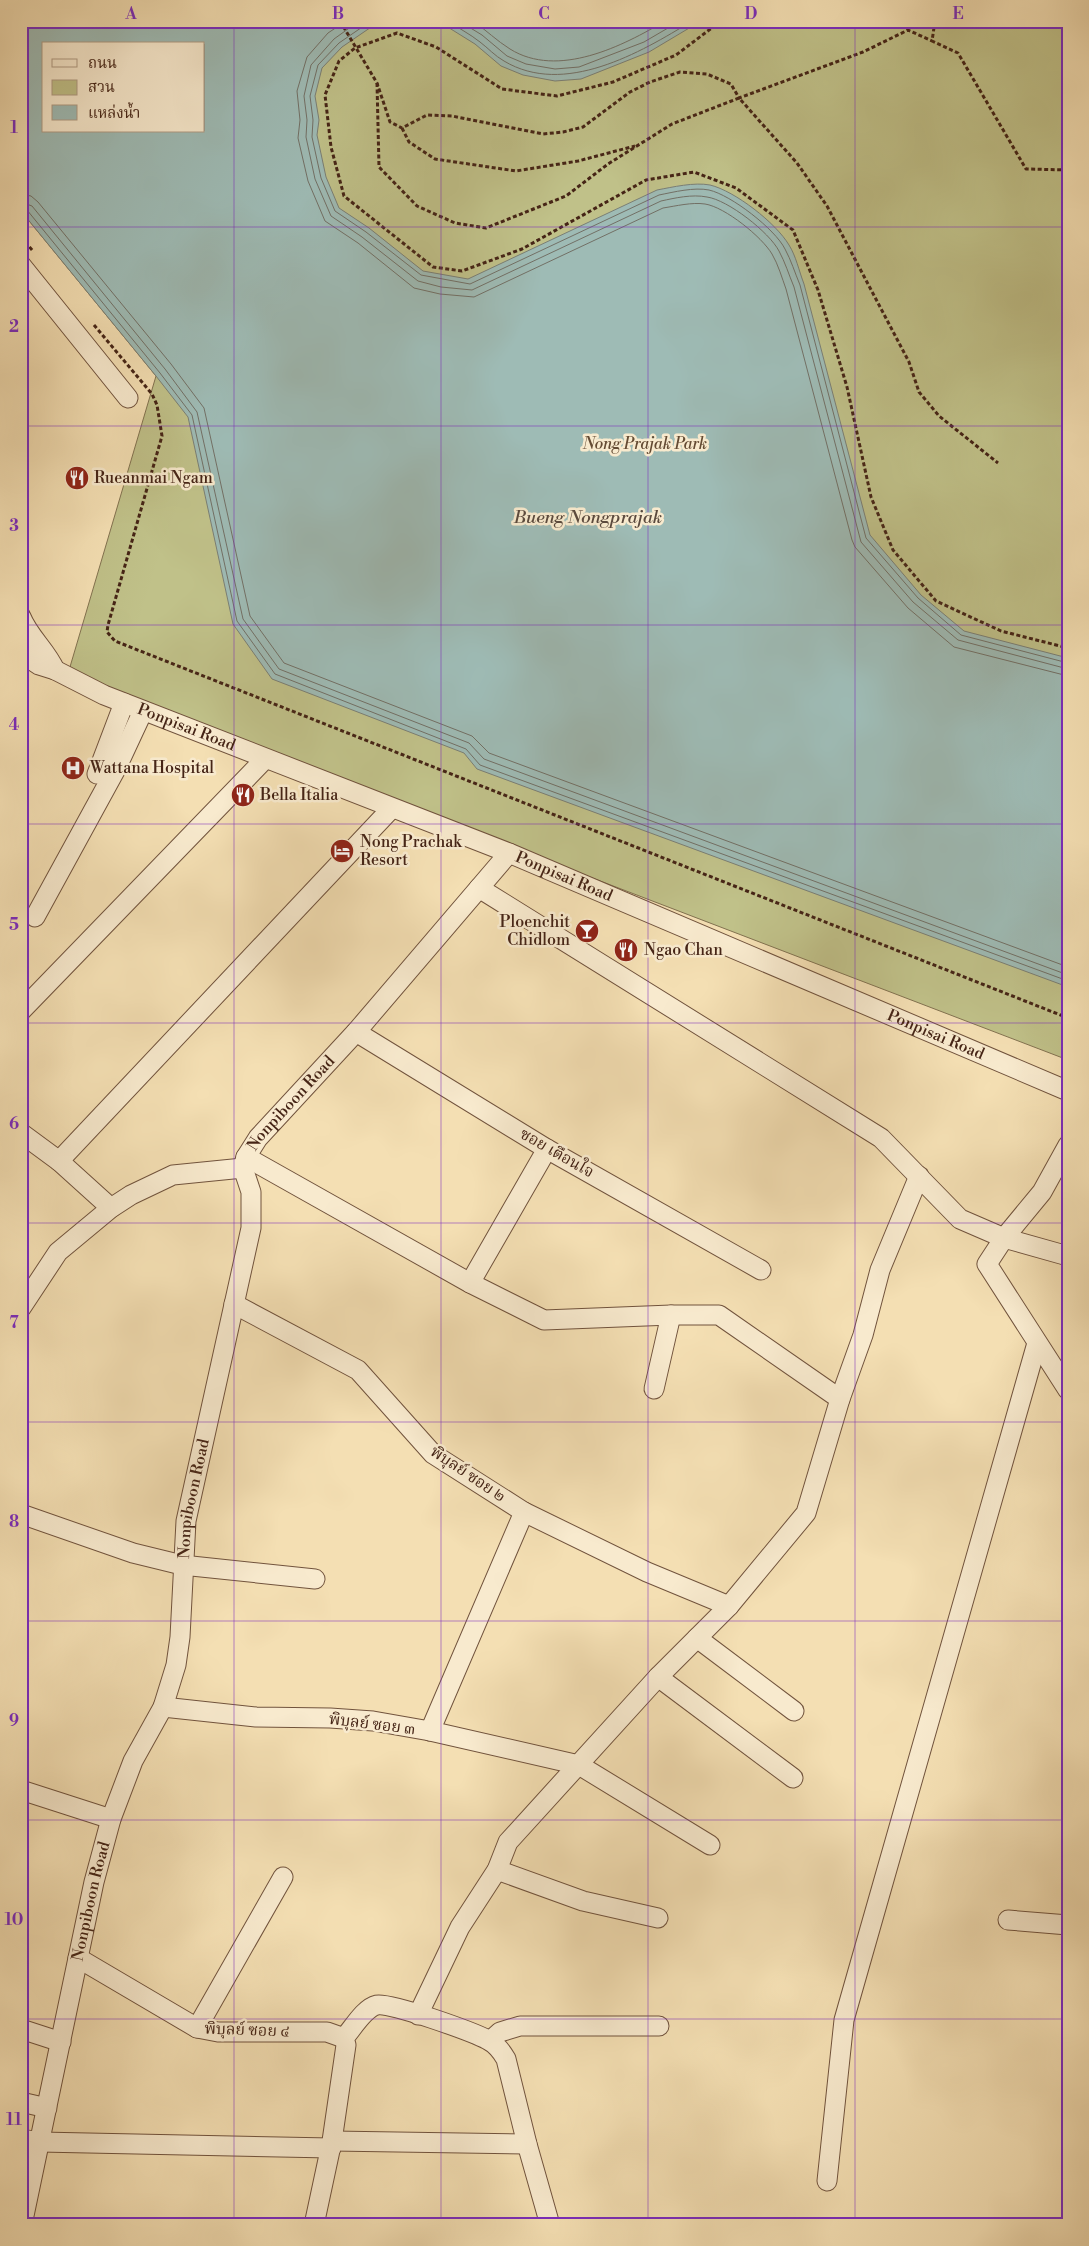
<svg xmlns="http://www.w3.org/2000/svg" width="1089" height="2246" viewBox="0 0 1089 2246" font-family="'Libre Bodoni','Noto Serif Thai',serif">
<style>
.green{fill:#c0c189;stroke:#827250;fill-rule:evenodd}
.water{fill:#9ebbb5;stroke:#7a7f75;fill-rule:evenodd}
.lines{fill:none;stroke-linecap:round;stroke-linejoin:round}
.shore{stroke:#727066;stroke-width:1}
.minor-casing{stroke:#71533d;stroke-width:21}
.path{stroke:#452416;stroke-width:3;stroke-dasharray:4 2.5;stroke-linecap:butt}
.minor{stroke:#f8eace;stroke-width:19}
.grid{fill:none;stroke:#7b2cbf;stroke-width:1;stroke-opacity:0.55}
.labels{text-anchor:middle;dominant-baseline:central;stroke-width:5;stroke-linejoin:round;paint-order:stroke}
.park-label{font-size:16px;font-style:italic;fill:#644b33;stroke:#f8eace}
.poi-label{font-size:16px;fill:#452416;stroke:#f8eace;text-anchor:start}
.street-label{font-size:16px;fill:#452416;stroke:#f8eace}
.water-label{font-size:18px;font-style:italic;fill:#5b4a3e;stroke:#f8eace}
.neatline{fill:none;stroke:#7b2cbf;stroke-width:2}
.grid-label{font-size:16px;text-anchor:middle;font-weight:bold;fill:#7b2cbf}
</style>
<rect width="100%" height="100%" fill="#f4dfb3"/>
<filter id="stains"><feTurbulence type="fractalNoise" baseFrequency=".004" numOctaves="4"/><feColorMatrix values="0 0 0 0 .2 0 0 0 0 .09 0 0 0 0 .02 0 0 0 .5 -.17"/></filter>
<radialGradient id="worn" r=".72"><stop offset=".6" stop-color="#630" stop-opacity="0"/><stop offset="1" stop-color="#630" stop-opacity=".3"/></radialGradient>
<path class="green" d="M21 21H1068V1060L67 677 156 376 21 211ZM44 44H204V131H44Z"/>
<g class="water">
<path d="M21 21H380L342 47 322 68 315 96 319 120 317 135 326 177 339 208 369 228 423 271 468 279 657 190C673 187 694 182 710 185 735 191 776 223 789 245 796 256 799 271 804 284L870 535 921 595 964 631 1068 658V987L477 769 464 753 272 679 233 624 188 417 156 376 21 211ZM44 44H204V131H44Z"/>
<polygon points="438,21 701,21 649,52 581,79 555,81 523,75 501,66 475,44"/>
</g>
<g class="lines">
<g class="shore">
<path d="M346 21 328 33 307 57 297 91 300 120 298 138 308 181 325 221 358 243 414 288 440 294 474 297 663 208C676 206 692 202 705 204 725 207 762 237 772 254 778 264 782 278 786 289L852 540 855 547 908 608 954 647 1068 676"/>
<path d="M359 21 334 39 311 65 304 96 307 120 306 137 315 179 331 216 362 237 418 281 441 287 472 290 661 201C675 198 692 194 707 197 728 200 769 232 779 251 785 262 789 275 794 287L861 542 913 602 958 640 1068 669"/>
<path d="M371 21 339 43 318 65 310 96 313 120 312 137 321 178 335 211 366 232 421 275 470 284 659 195C674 192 694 187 709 190 731 195 775 229 785 249 791 260 795 273 800 285L866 538 918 598 961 635 1068 663"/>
<path d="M448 21C458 28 470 34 480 42 488 48 495 56 504 61 564 97 640 53 692 21"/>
<polyline points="459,21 482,35 507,56 526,64 555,69 579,67 644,42 680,21"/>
<path d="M473 21C486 30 497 41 510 49 558 79 623 46 665 21"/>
<polyline points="21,194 31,196 38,202 171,364 204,408 250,616 284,663 472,736 489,753 1068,967"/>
<polyline points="21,202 32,206 165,369 197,412 243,619 279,669 469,743 484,759 1068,975"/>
<polyline points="21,208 27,210 160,373 192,415 237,621 275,674 466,749 480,765 1068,981"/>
</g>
<g class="minor-casing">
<g id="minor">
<polyline points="21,265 128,398"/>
<path d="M21 617C29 637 46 650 55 670"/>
<path id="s1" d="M21 653 39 665 55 670 104 695 509 853 1068 1091"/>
<polyline points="97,774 124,703"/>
<polyline points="479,888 881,1138 960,1219 1004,1238 1068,1256"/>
<polyline points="35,917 116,769 143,711"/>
<polyline points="21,1011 265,759"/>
<polyline points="356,1032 547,1149 761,1270"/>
<polyline points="21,1133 59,1161 111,1208"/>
<polyline points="1068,1145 1042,1192 1004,1238 987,1264 1068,1390"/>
<polyline points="246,1157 470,1283 544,1320 671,1315 719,1315 840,1399"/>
<polyline points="59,1161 391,809"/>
<polyline points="470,1283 547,1149"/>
<polyline points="234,1304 358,1370 433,1454 524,1512 647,1572 729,1606"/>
<polyline points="21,1308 58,1252 111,1208 131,1195 173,1175 243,1168"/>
<polyline points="654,1389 671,1315"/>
<polyline points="21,1514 133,1553 182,1565 315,1579"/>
<polyline points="697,1638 794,1711"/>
<polyline points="658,1677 793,1778"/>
<polyline points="163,1707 256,1717 330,1718 373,1721 430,1731 579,1765 710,1845"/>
<polyline points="430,1731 524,1512"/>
<polyline points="21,1790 111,1819"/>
<polyline points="497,1870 583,1901 658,1918"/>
<polyline points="1008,1920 1068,1925"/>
<polyline points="78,1958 197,2028 218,2032 327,2032 344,2038"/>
<polyline points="418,2015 460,1927 497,1870 508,1842 658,1677 729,1606 806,1513 840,1399 863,1335 880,1270 919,1176"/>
<polyline points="197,2028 283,1877"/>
<polyline points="21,2029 61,2042"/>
<polyline points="490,2041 500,2032 520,2026 659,2026"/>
<polyline points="21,2102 47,2108"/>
<polyline points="21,2139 40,2142 331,2148"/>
<polyline points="332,2141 527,2144"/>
<polyline points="827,2181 844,2020 1037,1343"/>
<path id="s2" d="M22 2225 94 1882 111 1819 133 1761 163 1707 176 1665 180 1637 186 1521 251 1228V1192L243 1168 246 1157 258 1138 356 1032 509 853"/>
<path d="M314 2225 332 2141 346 2045 344 2038C353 2028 364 2008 377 2005 390 2002 473 2032 488 2040 496 2044 502 2052 506 2059L527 2144 550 2225"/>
</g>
</g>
<g class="path">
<polyline points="340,21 377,83 390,122 402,128 427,115 452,116 543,134 563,132 583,127 630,92 650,82 680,72 707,74 731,84 739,98 863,52 908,30 932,41"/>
<polyline points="721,21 676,55 613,82 557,96 502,89 436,47 397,33 355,48 339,61 325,95 331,147 344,196 433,267 462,271 522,249 646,180 694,172 736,188 793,230 818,290 847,387 871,497 893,550 936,601 1001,631 1068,648"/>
<polyline points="935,21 932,41 958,53 1026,169 1068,170"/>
<polyline points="377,83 379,167 417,206 455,223 486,228 566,196 608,164 672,124 739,98 797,163 827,206 909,362 919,392 939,416 998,463"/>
<polyline points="402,128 409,142 435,159 516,171 578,161 635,146"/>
<polyline points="21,237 33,251"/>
<polyline points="94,325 152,394 157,405 162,436 108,625 107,632 115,641 1068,1018"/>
</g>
<use href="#minor" class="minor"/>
</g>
<path class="grid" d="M234 21V2225M441 21V2225M648 21V2225M855 21V2225M21 227H1068M21 426H1068M21 625H1068M21 824H1068M21 1023H1068M21 1223H1068M21 1422H1068M21 1621H1068M21 1820H1068M21 2019H1068"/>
<defs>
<g id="restaurant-disc" transform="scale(1.25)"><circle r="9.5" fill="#8f2418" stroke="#f8eace"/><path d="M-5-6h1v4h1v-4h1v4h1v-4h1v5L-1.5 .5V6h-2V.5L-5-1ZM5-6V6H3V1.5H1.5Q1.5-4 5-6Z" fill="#fff"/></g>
<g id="hospital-disc" transform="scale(1.25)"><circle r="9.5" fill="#8f2418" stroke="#f8eace"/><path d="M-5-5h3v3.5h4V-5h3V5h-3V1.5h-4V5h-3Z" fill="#fff"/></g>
<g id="hotel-disc" transform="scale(1.25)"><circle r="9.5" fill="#8f2418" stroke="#f8eace"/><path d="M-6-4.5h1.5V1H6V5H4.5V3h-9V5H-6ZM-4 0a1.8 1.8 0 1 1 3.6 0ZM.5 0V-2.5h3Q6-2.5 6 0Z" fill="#fff"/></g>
<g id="bar-disc" transform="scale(1.25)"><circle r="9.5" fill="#8f2418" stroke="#f8eace"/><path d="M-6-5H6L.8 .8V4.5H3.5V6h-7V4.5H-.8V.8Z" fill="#fff"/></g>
</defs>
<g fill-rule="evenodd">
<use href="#restaurant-disc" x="77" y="478"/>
<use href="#hospital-disc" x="73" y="768"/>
<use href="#restaurant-disc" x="243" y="795"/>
<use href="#hotel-disc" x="342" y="851"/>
<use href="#bar-disc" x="587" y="931"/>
<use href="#restaurant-disc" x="626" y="950"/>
</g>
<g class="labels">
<g class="park-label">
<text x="645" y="444">Nong Prajak Park</text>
</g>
<g class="poi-label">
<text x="94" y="478">Rueanmai Ngam</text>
<text x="90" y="768">Wattana Hospital</text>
<text x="260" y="795">Bella Italia</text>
<text x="360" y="842">Nong Prachak<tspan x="360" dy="18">Resort</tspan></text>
<text x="570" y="922" text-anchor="end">Ploenchit<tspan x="570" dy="18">Chidlom</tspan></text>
<text x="644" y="950">Ngao Chan</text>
</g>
<g class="street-label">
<text stroke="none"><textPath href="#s1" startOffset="182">Ponpisai Road</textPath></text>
<text stroke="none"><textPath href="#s1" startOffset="588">Ponpisai Road</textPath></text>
<text stroke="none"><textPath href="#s1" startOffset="992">Ponpisai Road</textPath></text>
<text stroke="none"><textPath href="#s2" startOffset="1171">Nonpiboon Road</textPath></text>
<text transform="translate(557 1153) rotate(30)">ซอย เตือนใจ</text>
<text transform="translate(468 1474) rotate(34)">พิบุลย์ ซอย ๒</text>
<text stroke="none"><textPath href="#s2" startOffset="751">Nonpiboon Road</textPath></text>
<text transform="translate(372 1724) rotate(7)">พิบุลย์ ซอย ๓</text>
<text stroke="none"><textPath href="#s2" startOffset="331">Nonpiboon Road</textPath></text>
<text transform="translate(247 2030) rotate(2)">พิบุลย์ ซอย ๔</text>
</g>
<g class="water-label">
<text x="588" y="517">Bueng Nongprajak</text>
</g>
</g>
<rect width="1089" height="2246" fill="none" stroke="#f4dfb3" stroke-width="55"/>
<rect x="42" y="42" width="162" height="90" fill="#f8eace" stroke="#b09b84"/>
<rect x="52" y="59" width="25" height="8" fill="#f8eace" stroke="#b09b84"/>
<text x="88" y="68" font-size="15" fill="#452416">ถนน</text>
<rect x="52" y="80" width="25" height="15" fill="#c0c189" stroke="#b09b84"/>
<text x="88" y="92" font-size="15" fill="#452416">สวน</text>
<rect x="52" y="105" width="25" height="15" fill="#9ebbb5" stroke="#b09b84"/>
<text x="88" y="118" font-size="15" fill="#452416">แหล่งน้ำ</text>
<rect x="28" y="28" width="1034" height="2190" class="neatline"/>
<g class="grid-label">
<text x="131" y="19">A</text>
<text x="338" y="19">B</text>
<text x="544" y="19">C</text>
<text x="751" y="19">D</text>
<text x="958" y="19">E</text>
<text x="14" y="133">1</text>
<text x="14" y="332">2</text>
<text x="14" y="531">3</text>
<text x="14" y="730">4</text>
<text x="14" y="930">5</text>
<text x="14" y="1129">6</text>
<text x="14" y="1328">7</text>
<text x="14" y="1527">8</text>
<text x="14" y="1726">9</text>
<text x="14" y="1925">10</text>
<text x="14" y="2125">11</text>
</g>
<rect width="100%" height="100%" filter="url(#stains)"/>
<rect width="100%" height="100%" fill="url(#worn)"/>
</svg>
